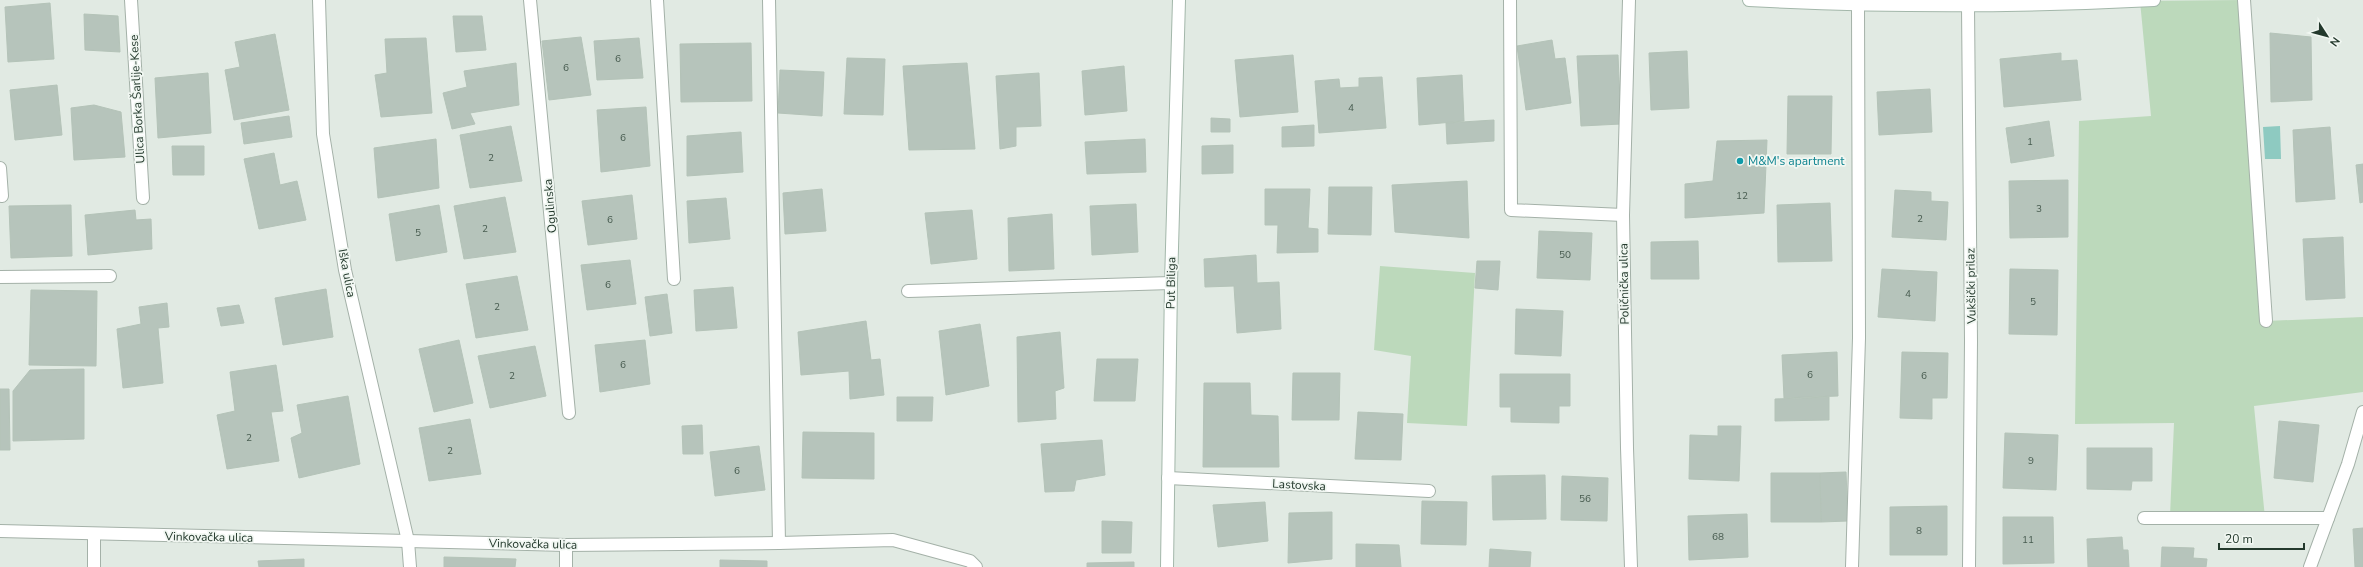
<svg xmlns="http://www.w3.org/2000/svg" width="2363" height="567" viewBox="0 0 2363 567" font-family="'Nunito Sans',sans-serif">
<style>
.green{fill:#bcd9bb}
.water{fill:#8ecac1}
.building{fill:#b6c4bb;stroke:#b4c3b8}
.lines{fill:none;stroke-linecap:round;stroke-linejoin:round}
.street-casing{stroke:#a4b1a8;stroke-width:14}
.secondary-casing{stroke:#a3b7aa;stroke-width:14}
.street{stroke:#fff;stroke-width:12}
.secondary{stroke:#fff;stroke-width:12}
.culture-dot{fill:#0f9aa8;stroke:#f1f7f2;stroke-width:1.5}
.labels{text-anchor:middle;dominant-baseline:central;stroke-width:3.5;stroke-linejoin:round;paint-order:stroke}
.number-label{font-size:10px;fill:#485c50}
.street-label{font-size:12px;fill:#23392c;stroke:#f1f7f2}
.culture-label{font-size:12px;fill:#0d838f;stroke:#f1f7f2;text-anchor:start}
</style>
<rect width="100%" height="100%" fill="#e1eae3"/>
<g class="green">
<polygon points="2244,0 2266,321 2363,317 2363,392 2254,406 2265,518 2170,516 2174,423 2075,424 2079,121 2151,116 2140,1"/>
<polygon points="1380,266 1475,273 1467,426 1407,423 1411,356 1374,350"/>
</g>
<polygon class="water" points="2280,126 2281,159 2265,159 2263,127"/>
<g class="building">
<polygon points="50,3 54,59 8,62 5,7"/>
<polygon points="84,14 118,16 120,52 85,50"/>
<polygon points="453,16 482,16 486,50 456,52"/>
<polygon points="2270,33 2311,37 2312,100 2271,102"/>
<polygon points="275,34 289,110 234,120 225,70 240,67 235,42"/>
<polygon points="581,37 591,95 549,100 542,41"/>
<polygon points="426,38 432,113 381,117 375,75 387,73 385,39"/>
<polygon points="639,38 643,78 597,80 594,41"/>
<polygon points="1552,40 1555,59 1565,58 1571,103 1526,110 1517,46"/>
<polygon points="751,43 752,101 681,102 680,44"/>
<polygon points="1687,51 1689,108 1651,110 1649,53"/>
<polygon points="2061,53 2061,61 2077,60 2081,100 2004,107 2000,59"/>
<polygon points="1293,55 1298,112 1240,117 1235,60"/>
<polygon points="1618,55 1621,124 1581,126 1577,56"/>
<polygon points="847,58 885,59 883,115 844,114"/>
<polygon points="516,63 519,105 470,113 475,124 452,129 443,93 467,87 464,71"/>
<polygon points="967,63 975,149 909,150 903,66"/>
<polygon points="1124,66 1127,111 1085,115 1082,71"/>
<polygon points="780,70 824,72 822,116 778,113"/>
<polygon points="208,73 211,133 158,138 155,78"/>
<polygon points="1039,73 1041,126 1016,127 1016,146 1000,149 996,76"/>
<polygon points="1462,75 1464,121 1419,125 1417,78"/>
<polygon points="1382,77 1386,128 1319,133 1315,81 1339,79 1340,88 1359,87 1359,78"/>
<polygon points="57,85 62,135 15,140 10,90"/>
<polygon points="1930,89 1932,132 1879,135 1877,92"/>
<polygon points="1788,96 1832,96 1831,154 1787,154"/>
<polygon points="94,105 121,112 125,157 74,160 71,108"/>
<polygon points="646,107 650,166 601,172 597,110"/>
<polygon points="289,116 292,137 244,144 241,123"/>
<polygon points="1211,118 1230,119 1230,132 1211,132"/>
<polygon points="1494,120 1494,141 1447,144 1446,123"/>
<polygon points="2049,121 2054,156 2011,163 2006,128"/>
<polygon points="1314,125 1314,146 1282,147 1282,127"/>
<polygon points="511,126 522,181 470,188 460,135"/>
<polygon points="2330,127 2335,199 2296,202 2293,130"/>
<polygon points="741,132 743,172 687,176 687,136"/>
<polygon points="436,139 439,188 378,198 374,148"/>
<polygon points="1145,139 1146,172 1087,174 1085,142"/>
<polygon points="1767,140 1764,213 1685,218 1685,184 1713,181 1717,141"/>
<polygon points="1233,145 1233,173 1202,174 1202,146"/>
<polygon points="172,146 204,146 204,175 173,175"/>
<polygon points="274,153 280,185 297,181 306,220 259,229 244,159"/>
<polygon points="2363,164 2363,202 2360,203 2356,165"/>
<polygon points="2068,180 2068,237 2010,238 2009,181"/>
<polygon points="1467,181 1469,238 1395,232 1392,185"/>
<polygon points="1329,187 1372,187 1371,235 1328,234"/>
<polygon points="822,189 826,231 785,234 783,193"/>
<polygon points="1265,189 1310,189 1308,228 1318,229 1318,252 1277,253 1278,225 1265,225"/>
<polygon points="1895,190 1931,192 1931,201 1948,202 1946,240 1892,237"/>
<polygon points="632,195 637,239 588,245 582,201"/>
<polygon points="505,197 516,252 464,259 454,206"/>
<polygon points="726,198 730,239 689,243 687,201"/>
<polygon points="1830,203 1832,261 1778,262 1777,205"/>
<polygon points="1136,204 1138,252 1092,255 1090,206"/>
<polygon points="71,205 72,256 11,258 9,206"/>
<polygon points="439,205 447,252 396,261 389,214"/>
<polygon points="135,210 136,220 151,219 152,249 88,255 85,215"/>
<polygon points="972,210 977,259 931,264 925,213"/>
<polygon points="1052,214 1054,269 1009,271 1008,218"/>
<polygon points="1539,231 1592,233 1590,280 1537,278"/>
<polygon points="2343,237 2345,298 2306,300 2303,239"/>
<polygon points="1698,241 1699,279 1651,279 1651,242"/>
<polygon points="1256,255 1257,283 1279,282 1281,329 1237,333 1234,286 1205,287 1204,259"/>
<polygon points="630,260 636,304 587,310 581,265"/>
<polygon points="1477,261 1500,261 1498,290 1475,288"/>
<polygon points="1882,269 1937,272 1935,321 1878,317"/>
<polygon points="2010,269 2058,270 2057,335 2009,334"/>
<polygon points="517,276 528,330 476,338 466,284"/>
<polygon points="733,287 737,328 696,331 694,290"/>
<polygon points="326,289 333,337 283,345 275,298"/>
<polygon points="31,290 97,291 96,366 29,365"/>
<polygon points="667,294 672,333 650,336 645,297"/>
<polygon points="167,303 169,327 158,328 163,383 123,388 117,329 141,324 139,307"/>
<polygon points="239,305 244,323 221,326 217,308"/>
<polygon points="1516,309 1563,311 1561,356 1515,354"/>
<polygon points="866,321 871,360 880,359 884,395 850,399 849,371 801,375 798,332"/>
<polygon points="980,324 989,386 946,395 939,331"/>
<polygon points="1060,332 1064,388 1055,391 1056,419 1018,422 1017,337"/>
<polygon points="459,340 473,403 434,412 419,349"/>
<polygon points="645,340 650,384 600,392 595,345"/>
<polygon points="535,346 546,396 490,408 478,356"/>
<polygon points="1837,352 1838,396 1784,398 1782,355"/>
<polygon points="1902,352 1948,353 1947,398 1932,398 1932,419 1900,418"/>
<polygon points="1097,359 1138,359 1135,401 1094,401"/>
<polygon points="276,365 283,411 271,412 279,461 227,469 217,415 235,411 230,372"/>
<polygon points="84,369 84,439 13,441 13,391 30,370"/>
<polygon points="1293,373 1340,373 1339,420 1292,420"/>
<polygon points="1500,374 1570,374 1570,406 1559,406 1559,423 1511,422 1511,407 1500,407"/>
<polygon points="1204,383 1250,383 1251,415 1278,416 1279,467 1203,467"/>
<polygon points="0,389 9,389 10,450 0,450"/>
<polygon points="348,396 360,464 299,478 291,438 302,433 297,405"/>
<polygon points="897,397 933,397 932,421 897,421"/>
<polygon points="1829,397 1829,420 1775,421 1775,399"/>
<polygon points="1358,412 1403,414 1401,460 1355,459"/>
<polygon points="470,419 481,474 429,481 419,428"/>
<polygon points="2279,421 2319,425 2313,482 2274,478"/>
<polygon points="702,425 703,454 683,454 682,426"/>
<polygon points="1718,426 1741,426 1739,481 1689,479 1690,435 1718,436"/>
<polygon points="803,432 874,433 874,479 802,478"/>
<polygon points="2005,433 2058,435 2056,490 2003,488"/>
<polygon points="1102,440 1105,475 1076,480 1074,491 1045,492 1041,444"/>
<polygon points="759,446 765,490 715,496 710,452"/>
<polygon points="2087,448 2152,448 2152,481 2132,481 2131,490 2087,489"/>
<polygon points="1846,472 1848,521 1821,522 1820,473"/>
<polygon points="1771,473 1820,473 1821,522 1771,522"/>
<polygon points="1545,475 1546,519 1493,520 1492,476"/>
<polygon points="1562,476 1608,478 1607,521 1561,520"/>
<polygon points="1422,501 1467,502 1466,545 1421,544"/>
<polygon points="1265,502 1268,541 1218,547 1213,505"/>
<polygon points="1947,506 1947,555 1890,555 1890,507"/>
<polygon points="1332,512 1332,559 1288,563 1289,513"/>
<polygon points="1747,514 1748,557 1689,560 1688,516"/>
<polygon points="2003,517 2053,517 2054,563 2003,564"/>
<polygon points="1102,521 1132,522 1131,553 1102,553"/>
<polygon points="2363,528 2363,567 2355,567 2353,529"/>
<polygon points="2122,537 2123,550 2128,550 2129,567 2088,567 2087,539"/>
<polygon points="1356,544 1399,545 1401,567 1356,567"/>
<polygon points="2162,547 2194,548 2193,558 2207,559 2206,567 2161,567"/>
<polygon points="1490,549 1531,552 1530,567 1489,567"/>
<polygon points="444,557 516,559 515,567 444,567"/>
<polygon points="304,559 304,567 259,567 258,561"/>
<polygon points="720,560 767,561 767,567 720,567"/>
<polygon points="1134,562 1134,567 1087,567 1087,563"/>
</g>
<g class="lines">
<g class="street-casing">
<g id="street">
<polyline points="131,0 143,198"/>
<polyline points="319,0 323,134 345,270 408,541 410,567"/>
<polyline points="530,0 569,413"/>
<polyline points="657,0 674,279"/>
<polyline points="769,0 779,543"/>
<polyline points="1510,0 1511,210 1623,215"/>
<polyline points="1629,0 1623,215 1627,448 1631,567"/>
<polyline points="2244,0 2266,321"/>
<polyline points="1968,6 1971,341 1969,567"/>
<polyline points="0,168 2,196"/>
<polyline points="0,277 110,276"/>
<polyline points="908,291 1171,283"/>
<polyline points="1168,478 1429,491"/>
<polyline points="2144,518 2328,518"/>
<polyline points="0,531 566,545 779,543 893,540 970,561 976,567"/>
<polyline points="94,534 94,567"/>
<polyline points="566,545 566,567"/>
<polyline points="1852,567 1859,338 1858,6"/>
<polyline points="2310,567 2348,464 2363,412"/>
</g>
</g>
<g class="secondary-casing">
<g id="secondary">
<path d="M1749 0C1884 7 2019 7 2154 0"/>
<polyline points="1167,567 1171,283 1179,0"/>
</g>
</g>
<use href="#street" class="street"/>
<use href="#secondary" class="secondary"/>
</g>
<circle class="culture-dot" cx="1740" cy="161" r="4"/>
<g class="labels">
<g class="number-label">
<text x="618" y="59">6</text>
<text x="566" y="68">6</text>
<text x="1351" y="108">4</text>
<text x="623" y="138">6</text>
<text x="2030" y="142">1</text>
<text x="491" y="158">2</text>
<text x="1742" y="196">12</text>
<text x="2039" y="209">3</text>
<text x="1920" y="219">2</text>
<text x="610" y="220">6</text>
<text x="485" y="229">2</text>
<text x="418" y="233">5</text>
<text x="1565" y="255">50</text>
<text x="608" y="285">6</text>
<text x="1908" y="294">4</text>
<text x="2033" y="302">5</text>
<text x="497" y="307">2</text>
<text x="623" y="365">6</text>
<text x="1810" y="375">6</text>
<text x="512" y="376">2</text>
<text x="1924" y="376">6</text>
<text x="249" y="438">2</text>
<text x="450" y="451">2</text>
<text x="2031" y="461">9</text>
<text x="737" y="471">6</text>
<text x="1585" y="499">56</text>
<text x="1919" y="531">8</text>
<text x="1718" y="537">68</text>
<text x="2028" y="540">11</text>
</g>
<g class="street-label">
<text transform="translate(137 99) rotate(-93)">Ulica Borka Šarlije-Kese</text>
<text transform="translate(550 206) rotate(-95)">Ogulinska</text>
<text transform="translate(347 273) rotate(79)">Iška ulica</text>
<text transform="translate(1171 283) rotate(-89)">Put Biliga</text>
<text transform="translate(1624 284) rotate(-91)">Poličnička ulica</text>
<text transform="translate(1971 286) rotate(-91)">Vukšički prilaz</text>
<text transform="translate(1299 485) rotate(3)">Lastovska</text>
<text transform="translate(209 537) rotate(1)">Vinkovačka ulica</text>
<text transform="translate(533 544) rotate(1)">Vinkovačka ulica</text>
</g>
<g class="culture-label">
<text x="1748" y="161">M&amp;M's apartment</text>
</g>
</g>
<g transform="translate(2327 36) rotate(126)" stroke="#f1f7f2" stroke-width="3" paint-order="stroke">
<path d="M0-3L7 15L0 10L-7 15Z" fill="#23392c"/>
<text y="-6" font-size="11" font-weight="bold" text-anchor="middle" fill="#23392c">N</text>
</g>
<path d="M2219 543v6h85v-6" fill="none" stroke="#23392c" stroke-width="2"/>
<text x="2225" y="543" font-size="12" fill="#23392c" stroke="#f1f7f2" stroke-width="3" paint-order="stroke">20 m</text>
</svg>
